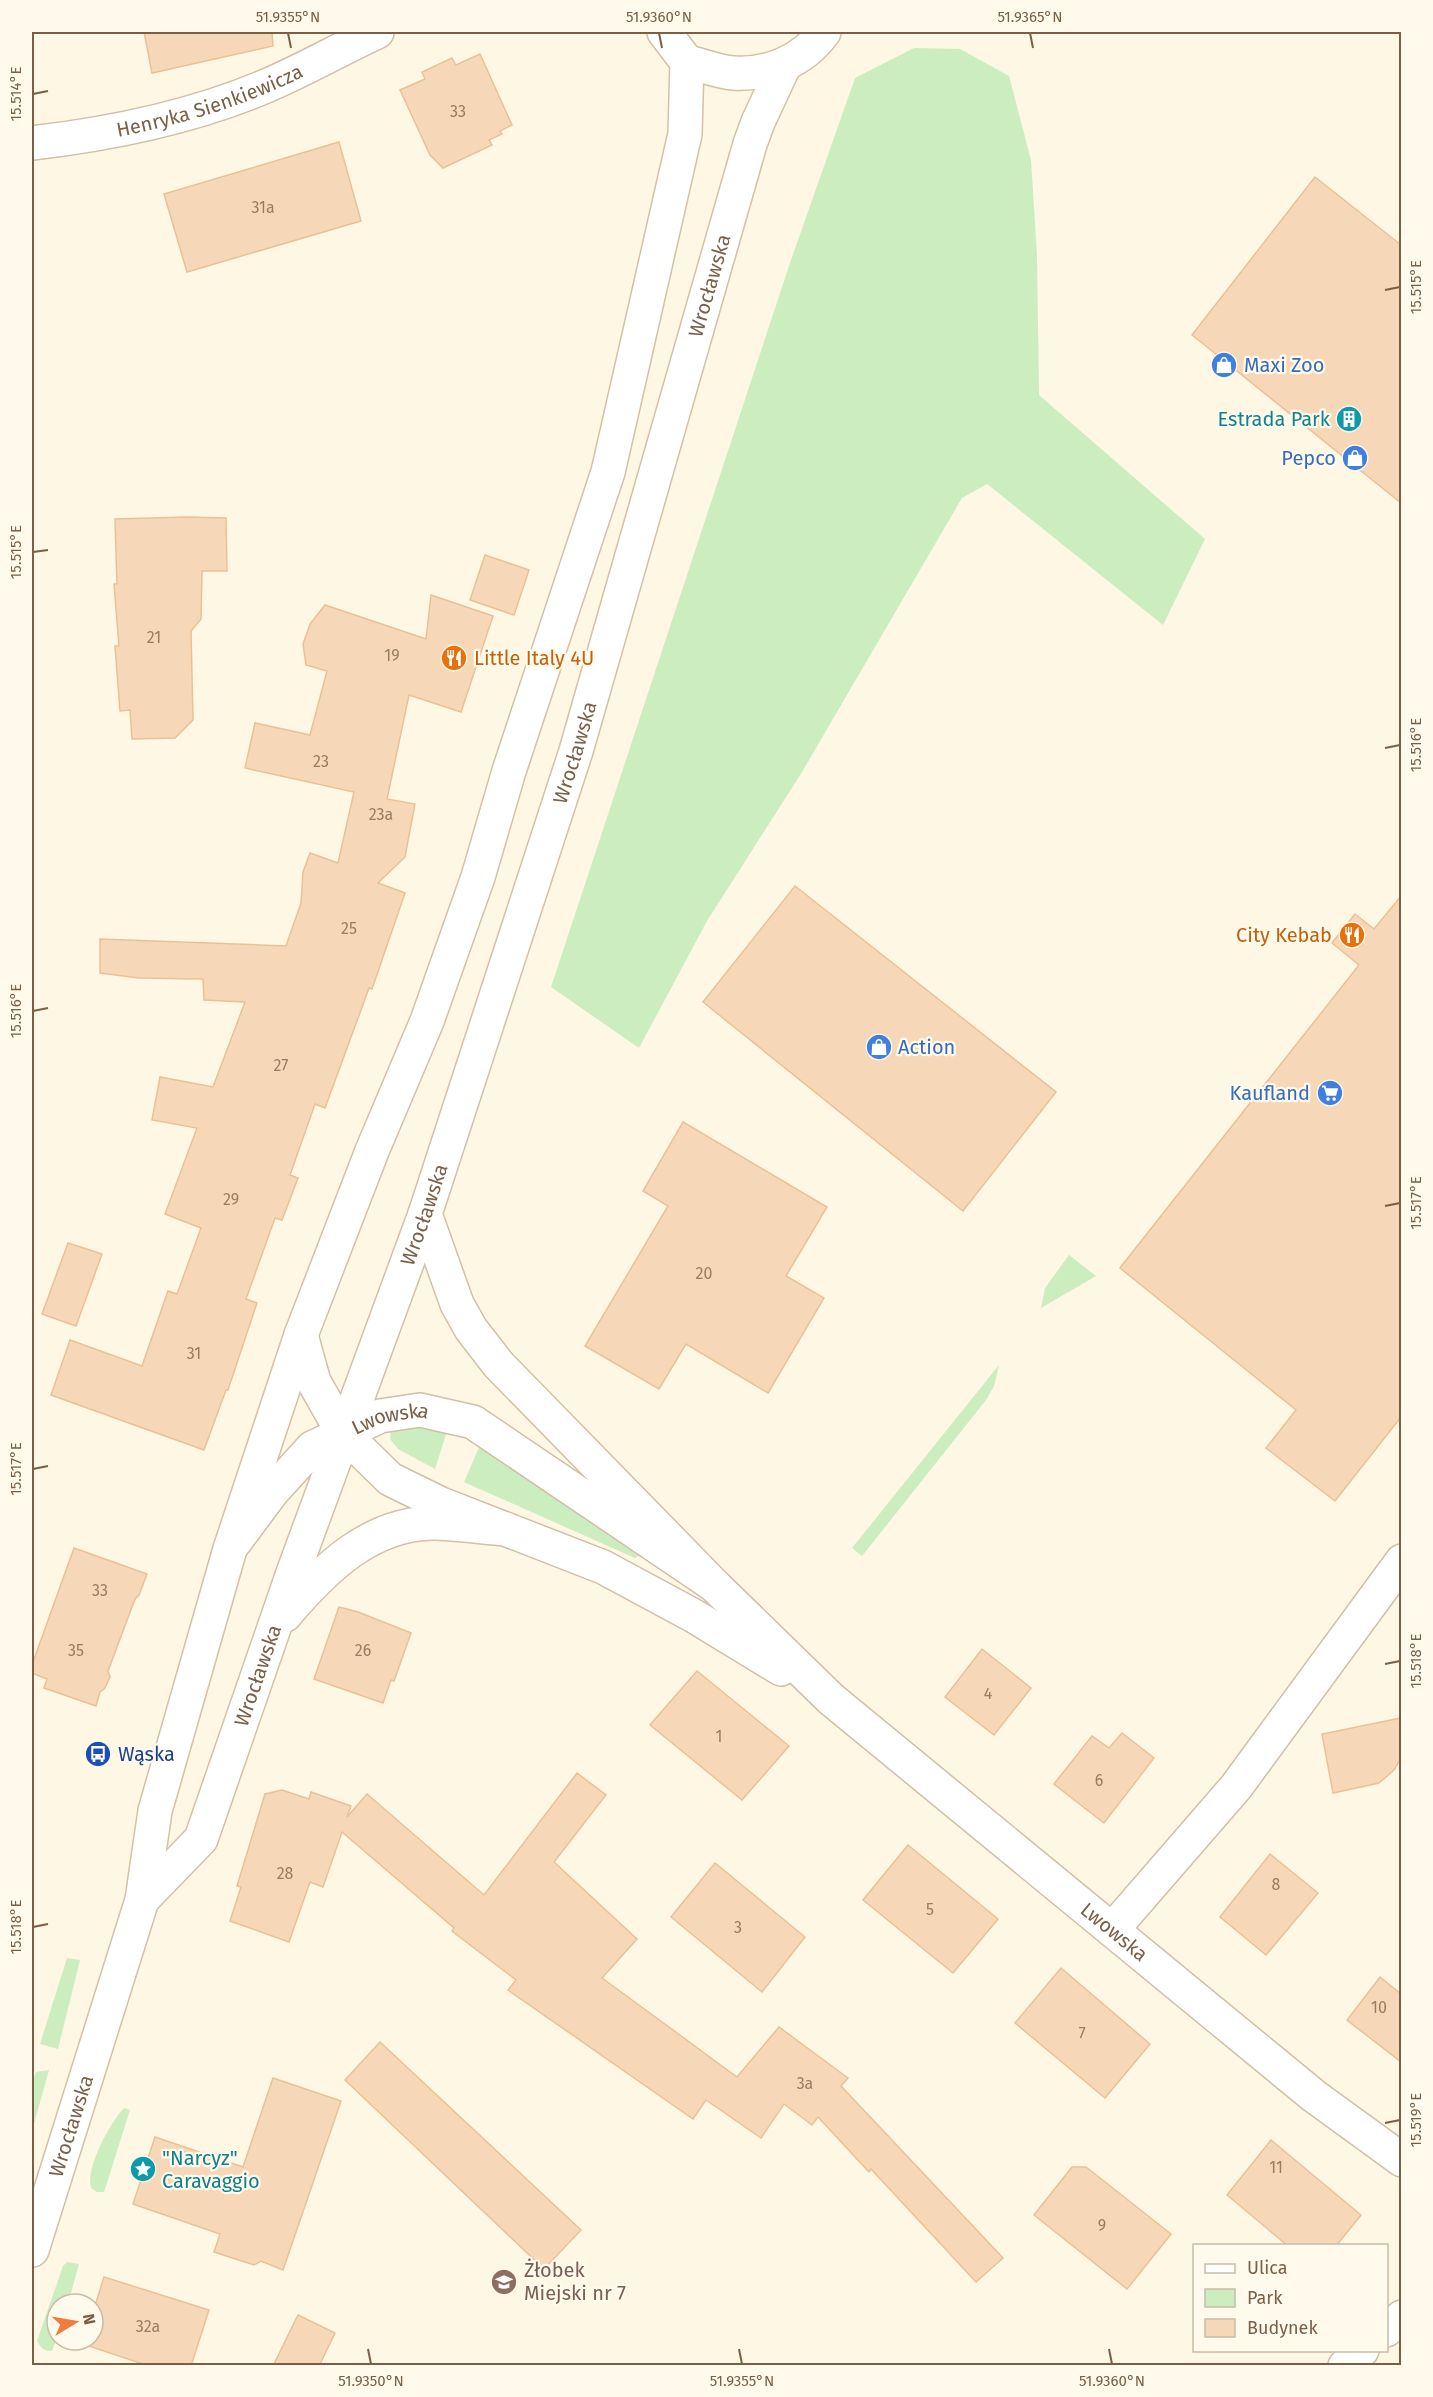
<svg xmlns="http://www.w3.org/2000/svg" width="1433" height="2397" viewBox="0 0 1433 2397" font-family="'Fira Sans',sans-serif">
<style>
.green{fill:#ccedc0}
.building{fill:#f6d8b8;stroke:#eac197;stroke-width:1.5}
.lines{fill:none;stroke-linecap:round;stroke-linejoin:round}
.minor-casing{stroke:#d1bfa8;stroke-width:36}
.tertiary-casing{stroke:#d1bfa8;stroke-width:36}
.secondary-casing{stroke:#d4c0a5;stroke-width:36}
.minor{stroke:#fff;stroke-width:33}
.tertiary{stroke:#fff;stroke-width:33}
.secondary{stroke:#fff;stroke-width:33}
.ticks{fill:none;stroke:#795f46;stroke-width:2}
.labels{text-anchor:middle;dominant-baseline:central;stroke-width:4.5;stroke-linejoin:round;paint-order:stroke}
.number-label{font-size:16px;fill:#987d62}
.street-label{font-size:20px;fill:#795f46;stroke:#fffaeb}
.shop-label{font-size:20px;fill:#366cbe;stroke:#fffaeb;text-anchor:start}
.culture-label{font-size:20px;fill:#0d838f;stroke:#fffaeb;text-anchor:end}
.food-label{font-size:20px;fill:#c56008;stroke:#fffaeb;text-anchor:start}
.transit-label{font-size:20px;fill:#164399;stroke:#fffaeb;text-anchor:start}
.education-label{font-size:20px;fill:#785e54;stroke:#fffaeb;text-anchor:start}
.neatline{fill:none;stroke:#795f46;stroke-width:2}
.ticks-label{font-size:15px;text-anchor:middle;fill:#795f46}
</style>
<rect width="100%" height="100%" fill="#fef7e3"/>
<g class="green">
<polygon points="914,48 960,49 1009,76 1031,160 1037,255 1039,395 1205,539 1163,625 987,484 962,498 802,772 707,921 639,1048 551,987 791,260 855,78"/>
<polygon points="1069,1255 1096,1276 1041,1308 1045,1288"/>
<polygon points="999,1365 994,1386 986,1400 862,1556 852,1548"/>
<polygon points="402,1426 448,1428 435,1469 398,1449 390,1439 391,1430"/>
<polygon points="481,1443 641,1554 635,1558 464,1482"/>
<polygon points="67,1958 80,1960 58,2049 40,2044"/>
<polygon points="49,2070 32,2131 32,2083 36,2072"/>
<path d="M124 2108 130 2110 104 2192H97L91 2188C85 2168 110 2123 124 2108Z"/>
<path d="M67 2262 79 2264 68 2304H57V2338L52 2351C44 2351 41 2348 37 2341L63 2266Z"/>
</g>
<g class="building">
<polygon points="144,32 272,32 273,46 152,73"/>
<polygon points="480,54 512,125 500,131 502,134 489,140 492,145 443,168 430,155 400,90 425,79 422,72 452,58 456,65"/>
<polygon points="339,142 361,221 187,272 164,194"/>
<polygon points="1315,177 1401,245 1401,503 1192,335"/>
<polygon points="188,517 226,518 227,571 202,571 201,619 191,631 193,720 175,738 132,739 130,710 120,711 115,646 119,646 114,584 117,584 115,519"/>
<polygon points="485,555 529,570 514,615 470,600"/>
<polygon points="431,595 493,616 461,712 409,695 387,799 415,804 405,857 378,883 405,893 372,989 369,988 325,1108 315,1104 290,1175 298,1178 282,1220 275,1218 246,1299 257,1303 228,1390 226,1390 204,1450 51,1395 70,1340 142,1366 168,1291 177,1294 201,1228 165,1214 197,1128 152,1120 160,1077 213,1087 245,1002 204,1000 203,979 139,978 100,973 100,939 286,946 301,903 303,872 310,853 338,863 354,792 245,768 255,723 310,735 327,671 306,665 303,644 310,624 325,605 426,639"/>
<polygon points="795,886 1056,1092 963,1211 703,1002"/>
<polygon points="1401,896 1401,1417 1335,1501 1266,1448 1296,1410 1120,1268 1359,965 1332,943 1355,914 1374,929"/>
<polygon points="683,1122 827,1207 786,1276 824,1298 768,1393 686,1344 659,1389 585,1346 668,1206 643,1191"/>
<polygon points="68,1243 102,1254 76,1326 42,1314"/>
<polygon points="74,1548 147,1574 139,1595 135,1599 108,1671 110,1677 105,1688 100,1692 96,1706 44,1688 47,1679 32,1673 32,1665"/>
<polygon points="339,1607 358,1612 411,1633 394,1681 391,1680 383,1703 314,1679"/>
<polygon points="982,1649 1031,1688 994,1735 945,1697"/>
<polygon points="697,1671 789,1746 742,1800 650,1725"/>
<polygon points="1401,1718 1401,1758 1394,1770 1379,1783 1333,1793 1322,1734"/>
<polygon points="1122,1733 1154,1758 1104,1823 1054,1784 1092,1736 1109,1748"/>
<polygon points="577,1773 606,1795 554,1862 637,1939 602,1978 737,2077 779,2027 848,2078 841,2086 1003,2258 976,2282 871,2169 869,2172 818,2117 812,2125 784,2104 761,2138 706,2100 693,2119 508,1990 516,1980 452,1931 454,1928 342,1832 323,1887 310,1882 289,1942 230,1921 241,1887 237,1886 265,1794 282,1790 309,1799 311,1792 351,1806 347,1817 367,1794 484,1895"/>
<polygon points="908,1845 998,1919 953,1973 863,1900"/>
<polygon points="1270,1854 1318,1893 1266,1955 1220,1917"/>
<polygon points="715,1863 805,1937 762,1992 671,1917"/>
<polygon points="1061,1968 1150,2044 1105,2098 1015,2023"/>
<polygon points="1380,1977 1401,1994 1401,2062 1347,2020"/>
<polygon points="380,2042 581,2230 544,2269 345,2080"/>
<polygon points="273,2078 341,2101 283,2270 261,2261 254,2265 214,2252 220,2234 133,2204 155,2137 243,2167"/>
<polygon points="1271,2140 1361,2215 1336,2246 1288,2246 1227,2195"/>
<polygon points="1072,2167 1086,2167 1171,2234 1127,2289 1034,2215"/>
<polygon points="104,2277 209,2310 191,2366 149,2366 83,2344 84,2340 93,2340 93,2312"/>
<polygon points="298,2315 335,2333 319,2366 273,2366"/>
</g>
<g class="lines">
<g class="minor-casing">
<g id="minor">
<polyline points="1112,1930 1236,1787 1402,1561"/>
<polyline points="1386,2330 1402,2317"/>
<polyline points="1345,2366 1362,2350"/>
</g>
</g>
<g class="tertiary-casing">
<g id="tertiary">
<path id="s1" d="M32 143C110 134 193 117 266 86 304 70 340 49 377 32"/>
<polyline points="301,1335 314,1382 343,1433 390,1479 441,1504 603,1567 694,1616 781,1669"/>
<path id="s2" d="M234 1543 272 1492 312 1448 380 1416 420 1410 473 1422 714 1585 831 1699 1314 2096 1402 2160"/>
</g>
</g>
<g class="secondary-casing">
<g id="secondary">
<path d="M664 32 687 62C702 65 718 72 733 73 769 75 803 61 824 32"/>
<polyline points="425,1214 457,1304 471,1329 498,1364 714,1585"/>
<path d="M285 1615C324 1569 371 1522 436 1523 459 1524 482 1527 505 1529"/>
<path id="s3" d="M142 1900 201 1839 293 1573 425 1214 576 751 750 144 758 122 785 64"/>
<path id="s4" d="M32 2250 142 1900 155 1811 230 1549 301 1335 372 1151 427 1021 478 877 509 771 608 472 685 134 687 62"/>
</g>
</g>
<use href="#minor" class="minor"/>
<use href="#tertiary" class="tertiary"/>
<use href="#secondary" class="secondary"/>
</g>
<path class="ticks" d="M288 33 291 48M659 33 662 48M1030 33 1033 48M33 94 48 91M1385 290 1400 287M33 552 48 550M1385 748 1400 745M33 1011 48 1008M1385 1206 1400 1203M33 1469 48 1466M1385 1664 1400 1661M33 1927 48 1924M1385 2123 1400 2120M368 2349 371 2364M739 2349 742 2364M1109 2349 1112 2364"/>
<defs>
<g id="shop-disc" transform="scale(1.35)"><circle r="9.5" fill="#3f7fe0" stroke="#fffaeb"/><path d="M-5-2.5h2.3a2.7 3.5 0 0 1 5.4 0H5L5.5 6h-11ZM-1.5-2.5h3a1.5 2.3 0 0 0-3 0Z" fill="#fff"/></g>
<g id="building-disc" transform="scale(1.35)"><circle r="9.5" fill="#0f9aa8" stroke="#fffaeb"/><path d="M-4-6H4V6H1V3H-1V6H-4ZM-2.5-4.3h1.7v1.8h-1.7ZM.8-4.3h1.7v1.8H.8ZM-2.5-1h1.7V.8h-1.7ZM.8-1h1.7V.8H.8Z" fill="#fff"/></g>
<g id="restaurant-disc" transform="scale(1.35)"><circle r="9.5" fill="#e8710a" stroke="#fffaeb"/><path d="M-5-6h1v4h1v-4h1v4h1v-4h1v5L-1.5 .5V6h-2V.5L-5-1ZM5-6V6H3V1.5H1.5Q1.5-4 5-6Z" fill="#fff"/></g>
<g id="supermarket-disc" transform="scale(1.35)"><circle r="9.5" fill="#3f7fe0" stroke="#fffaeb"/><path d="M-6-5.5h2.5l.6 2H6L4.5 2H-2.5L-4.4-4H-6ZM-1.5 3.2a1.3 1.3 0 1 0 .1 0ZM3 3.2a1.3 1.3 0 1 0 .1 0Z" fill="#fff"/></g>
<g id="bus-disc" transform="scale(1.35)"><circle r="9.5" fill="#1a4fb4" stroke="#fffaeb"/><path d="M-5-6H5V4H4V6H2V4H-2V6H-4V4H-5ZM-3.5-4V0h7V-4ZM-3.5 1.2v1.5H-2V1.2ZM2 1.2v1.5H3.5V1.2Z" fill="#fff"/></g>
<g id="sight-disc" transform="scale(1.35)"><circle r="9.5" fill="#0f9aa8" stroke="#fffaeb"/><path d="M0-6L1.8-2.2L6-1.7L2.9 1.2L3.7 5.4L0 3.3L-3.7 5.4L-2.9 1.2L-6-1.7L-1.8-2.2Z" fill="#fff"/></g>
<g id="school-disc" transform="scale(1.35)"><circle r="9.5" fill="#8d6e63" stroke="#fffaeb"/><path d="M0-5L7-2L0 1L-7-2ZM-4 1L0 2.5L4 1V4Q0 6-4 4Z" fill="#fff"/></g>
</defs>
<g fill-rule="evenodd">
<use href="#shop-disc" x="1224" y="365"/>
<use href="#building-disc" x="1349" y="419"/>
<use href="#shop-disc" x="1355" y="458"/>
<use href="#restaurant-disc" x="454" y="658"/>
<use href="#restaurant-disc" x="1352" y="935"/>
<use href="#shop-disc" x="879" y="1047"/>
<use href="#supermarket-disc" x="1330" y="1093"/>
<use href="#bus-disc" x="98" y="1754"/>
<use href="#sight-disc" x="143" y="2169"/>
<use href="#school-disc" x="504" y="2282"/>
</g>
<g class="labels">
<g class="number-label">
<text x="458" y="111">33</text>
<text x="263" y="207">31a</text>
<text x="154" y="637">21</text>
<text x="392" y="655">19</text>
<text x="321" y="761">23</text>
<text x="381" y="814">23a</text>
<text x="349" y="928">25</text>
<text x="281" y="1065">27</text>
<text x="231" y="1199">29</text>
<text x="704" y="1273">20</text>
<text x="194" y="1353">31</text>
<text x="100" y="1590">33</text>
<text x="76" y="1650">35</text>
<text x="363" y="1650">26</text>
<text x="988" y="1693">4</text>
<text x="719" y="1736">1</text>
<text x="1099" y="1780">6</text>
<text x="285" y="1873">28</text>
<text x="1276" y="1884">8</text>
<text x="930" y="1909">5</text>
<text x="738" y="1927">3</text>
<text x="1379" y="2007">10</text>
<text x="1082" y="2033">7</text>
<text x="805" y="2083">3a</text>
<text x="1276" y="2167">11</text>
<text x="1102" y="2225">9</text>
<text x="148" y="2326">32a</text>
</g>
<g class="street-label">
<text stroke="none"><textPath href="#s1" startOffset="183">Henryka Sienkiewicza</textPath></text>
<text stroke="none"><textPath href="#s3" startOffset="1720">Wrocławska</textPath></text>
<text stroke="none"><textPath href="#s3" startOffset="1234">Wrocławska</textPath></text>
<text stroke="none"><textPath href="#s3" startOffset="748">Wrocławska</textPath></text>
<text stroke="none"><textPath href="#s2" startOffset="208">Lwowska</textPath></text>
<text stroke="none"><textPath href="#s3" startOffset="258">Wrocławska</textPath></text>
<text stroke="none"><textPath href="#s2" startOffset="1114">Lwowska</textPath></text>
<text stroke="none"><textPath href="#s4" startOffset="130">Wrocławska</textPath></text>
</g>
<g class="shop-label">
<text x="1244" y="365">Maxi Zoo</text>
<text x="1336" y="458" text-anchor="end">Pepco</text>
<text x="898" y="1047">Action</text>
<text x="1310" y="1093" text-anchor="end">Kaufland</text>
</g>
<g class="culture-label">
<text x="1330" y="419">Estrada Park</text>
<text x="162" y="2158" text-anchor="start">"Narcyz"<tspan x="162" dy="23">Caravaggio</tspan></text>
</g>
<g class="food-label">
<text x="474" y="658">Little Italy 4U</text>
<text x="1332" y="935" text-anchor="end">City Kebab</text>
</g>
<g class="transit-label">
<text x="118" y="1754">Wąska</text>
</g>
<g class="education-label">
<text x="524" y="2270">Żłobek<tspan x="524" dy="23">Miejski nr 7</tspan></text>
</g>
</g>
<rect width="1433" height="2397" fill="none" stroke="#fffaeb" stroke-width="66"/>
<rect x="1193" y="2244" width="195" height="108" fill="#fffaeb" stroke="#c9bca9" stroke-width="1.5"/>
<rect x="1205" y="2264" width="30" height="9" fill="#ffffff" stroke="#c9bca9" stroke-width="1.5"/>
<text x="1247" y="2274" font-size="18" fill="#795f46">Ulica</text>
<rect x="1205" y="2289" width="30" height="18" fill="#ccedc0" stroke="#c9bca9" stroke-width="1.5"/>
<text x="1247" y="2304" font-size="18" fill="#795f46">Park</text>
<rect x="1205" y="2319" width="30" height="18" fill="#f6d8b8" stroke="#c9bca9" stroke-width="1.5"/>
<text x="1247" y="2334" font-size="18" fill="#795f46">Budynek</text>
<g transform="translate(75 2322) rotate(79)"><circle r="28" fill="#fffaeb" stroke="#c9bca9" stroke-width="1.5"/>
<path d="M0-4.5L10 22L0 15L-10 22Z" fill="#f37c3d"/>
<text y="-9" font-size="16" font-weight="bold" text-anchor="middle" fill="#795f46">N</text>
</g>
<rect x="33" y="33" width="1367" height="2331" class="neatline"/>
<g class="ticks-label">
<text x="288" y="22">51.9355°N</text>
<text x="659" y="22">51.9360°N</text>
<text x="1030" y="22">51.9365°N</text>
<text transform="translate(16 94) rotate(-90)" y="5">15.514°E</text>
<text transform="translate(1416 287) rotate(-90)" y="5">15.515°E</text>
<text transform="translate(16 552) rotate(-90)" y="5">15.515°E</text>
<text transform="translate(1416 745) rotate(-90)" y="5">15.516°E</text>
<text transform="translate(16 1011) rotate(-90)" y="5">15.516°E</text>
<text transform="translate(1416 1203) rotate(-90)" y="5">15.517°E</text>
<text transform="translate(16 1469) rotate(-90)" y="5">15.517°E</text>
<text transform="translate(1416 1661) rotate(-90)" y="5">15.518°E</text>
<text transform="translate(16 1927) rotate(-90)" y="5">15.518°E</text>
<text transform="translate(1416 2120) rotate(-90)" y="5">15.519°E</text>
<text x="371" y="2386">51.9350°N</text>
<text x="742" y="2386">51.9355°N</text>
<text x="1112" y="2386">51.9360°N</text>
</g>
</svg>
